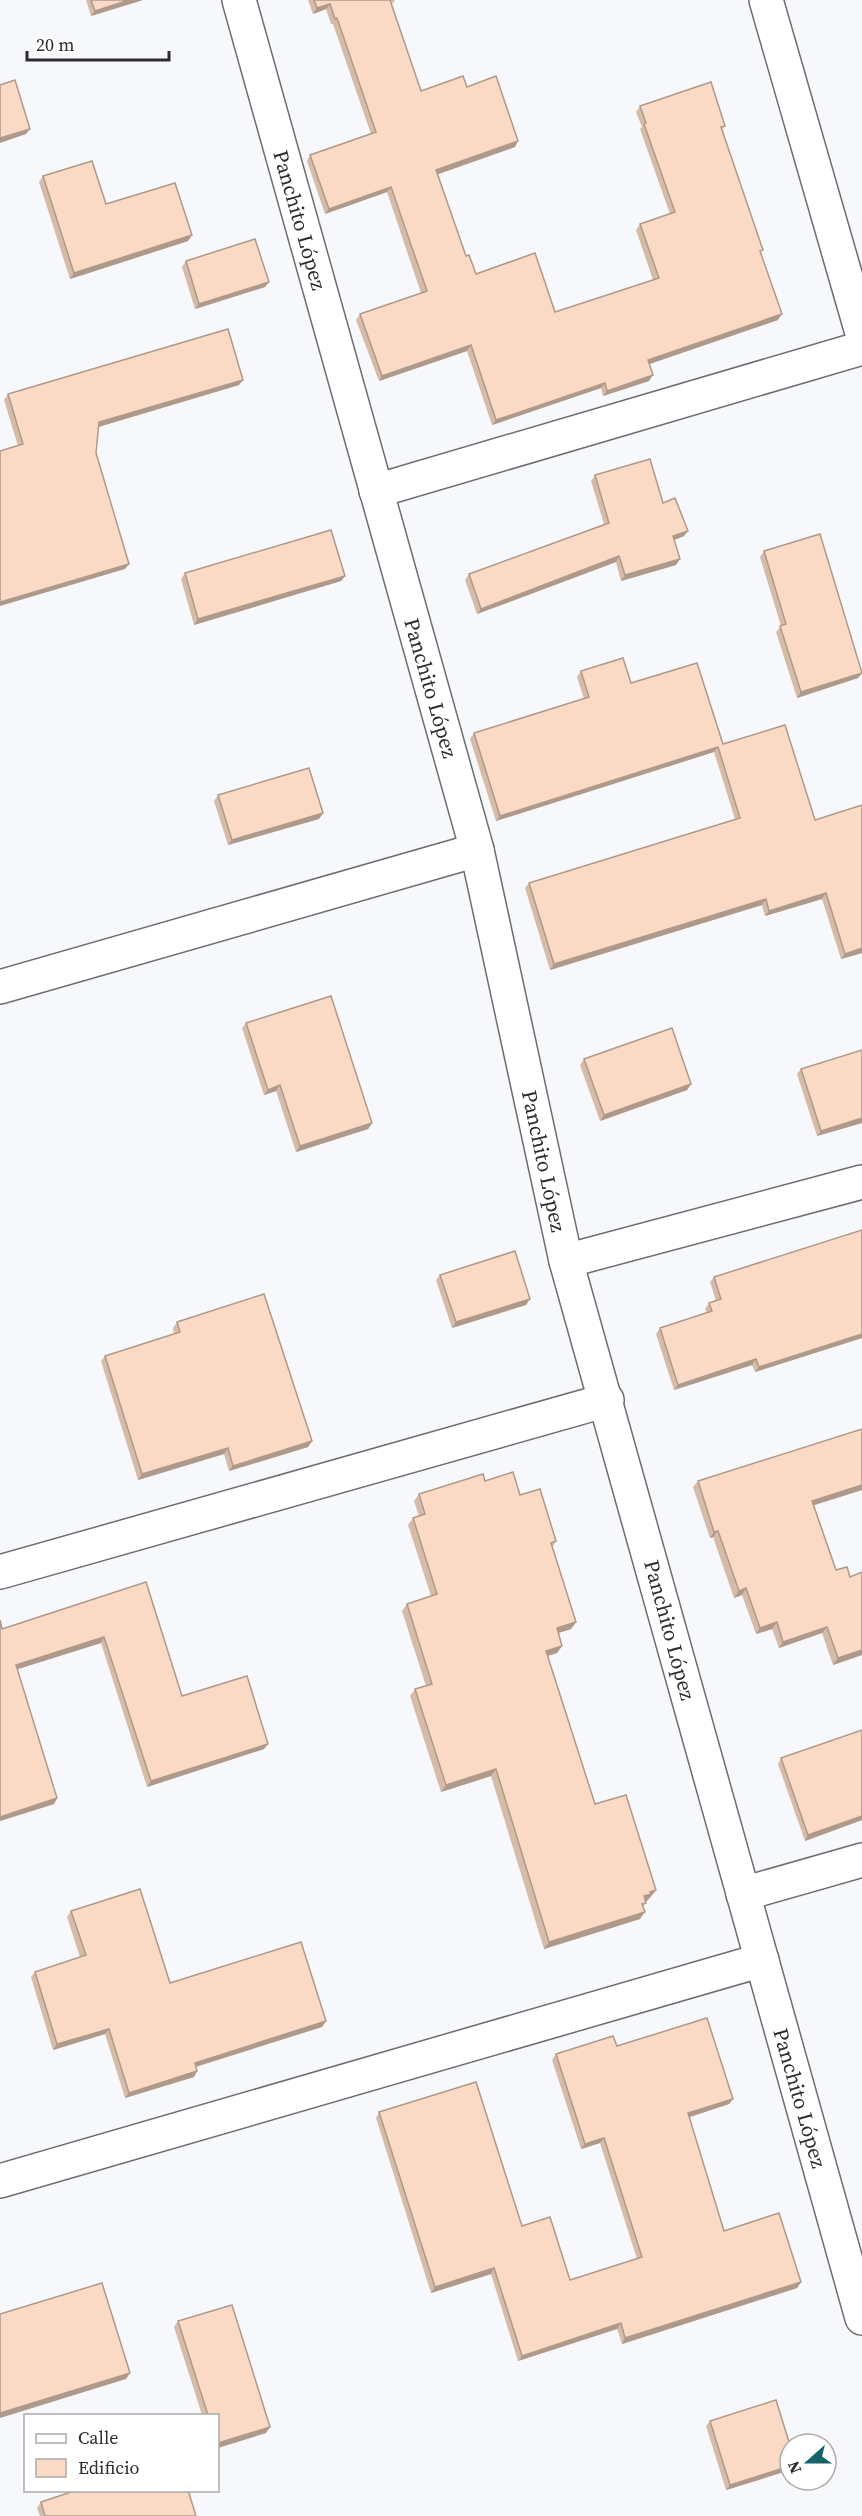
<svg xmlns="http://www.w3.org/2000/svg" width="862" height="2516" viewBox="0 0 862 2516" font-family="'Source Serif 4',serif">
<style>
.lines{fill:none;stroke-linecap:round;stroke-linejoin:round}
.street-casing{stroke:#6c6d6f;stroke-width:36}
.street{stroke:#fff;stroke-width:33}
.wall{fill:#d7bba9}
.shaded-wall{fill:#af998a}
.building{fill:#fadac5;stroke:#af998a;stroke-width:1.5}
.labels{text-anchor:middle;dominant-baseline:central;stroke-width:4.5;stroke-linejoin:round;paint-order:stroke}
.street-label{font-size:21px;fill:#2c2c2d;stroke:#fff}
</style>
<rect width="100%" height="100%" fill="#f7f8fb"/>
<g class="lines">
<g class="street-casing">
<g id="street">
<polyline points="239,0 477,850 566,1261 862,2318"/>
<polyline points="766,0 862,333"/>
<polyline points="376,491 862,348"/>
<polyline points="0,987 477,850"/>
<polyline points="566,1261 862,1182"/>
<polyline points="0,1572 607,1400"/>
<polyline points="743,1894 862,1860"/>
<polyline points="0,2181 762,1960"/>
</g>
</g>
<use href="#street" class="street"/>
</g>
<g class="wall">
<polygon points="86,0 143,0 91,16"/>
<polygon points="308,0 395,0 393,3 391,4 421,91 467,87 515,147 438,174 466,256 476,274 555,312 653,280 636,230 640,224 670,214 640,129 642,127 636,112 640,106 725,126 722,130 761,253 778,320 649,364 649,381 603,396 601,388 492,425 467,351 379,381 356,320 360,314 421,293 387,192 325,214 307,161 310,155 371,134 333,24 331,24 326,9 313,14"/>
<polygon points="43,176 106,204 192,235 188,241 70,279 39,182"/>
<polygon points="186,261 265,287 195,309 182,267"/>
<polygon points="239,385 98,427 96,453 125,569 18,446 4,400 8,394"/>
<polygon points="595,475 663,503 684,536 674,540 676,565 621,581 616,562 477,614 465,580 469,574 604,524 591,481"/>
<polygon points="764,551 862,673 858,678 797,698 776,632 781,626 760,557"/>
<polygon points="185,573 345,576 341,581 194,625 181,579"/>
<polygon points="581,671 631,683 723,744 815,820 862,805 862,953 841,959 822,899 765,916 762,905 550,970 525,888 529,883 735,819 714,752 496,821 470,739 474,733 584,699 577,677"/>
<polygon points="218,795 323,813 319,819 228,845 214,801"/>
<polygon points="246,1023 372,1123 368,1129 296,1152 276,1091 264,1095 242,1028"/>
<polygon points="584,1059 691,1084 687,1090 600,1121 580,1065"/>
<polygon points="801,1069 862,1123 817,1136 797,1074"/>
<polygon points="862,1230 862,1338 755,1372 752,1365 674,1390 656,1334 660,1328 707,1313 705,1309 709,1303 716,1301 710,1282 714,1277"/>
<polygon points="440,1275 526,1305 452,1328 436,1280"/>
<polygon points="177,1322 312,1441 308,1447 229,1471 224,1454 138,1480 101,1361 105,1356 174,1334 173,1328"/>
<polygon points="862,1429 862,1490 814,1505 836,1570 850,1577 862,1572 862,1655 833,1665 822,1633 779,1648 772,1629 756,1634 742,1595 734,1598 713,1537 710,1538 693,1487 698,1481"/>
<polygon points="485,1481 520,1495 556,1541 552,1548 576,1622 571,1629 558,1633 562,1646 557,1653 548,1656 595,1804 656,1890 651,1897 645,1902 646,1903 643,1907 640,1919 544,1949 491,1776 441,1792 410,1696 415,1689 426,1686 402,1611 407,1604 431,1596 408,1525 413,1518 419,1516 414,1501 419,1494"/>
<polygon points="146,1582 182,1696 268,1744 264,1749 147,1787 101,1643 17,1669 57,1798 54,1804 0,1821 0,1620 2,1629"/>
<polygon points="781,1758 862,1820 805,1841 778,1764"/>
<polygon points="71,1911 170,1983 326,2021 322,2027 196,2067 197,2071 194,2077 125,2098 105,2034 53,2050 31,1977 35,1972 80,1957 67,1917"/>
<polygon points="617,2046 729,2104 689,2117 724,2231 801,2282 797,2288 622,2344 617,2329 518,2361 491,2274 431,2293 376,2118 379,2112 522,2226 570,2280 637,2259 600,2143 581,2149 552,2060 556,2054"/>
<polygon points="178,2321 266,2433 218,2415 202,2415 174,2327"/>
<polygon points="710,2421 790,2445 790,2470 726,2490 706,2426"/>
<polygon points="41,2502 196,2516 40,2516 37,2508"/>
</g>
<g class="shaded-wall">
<polygon points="129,0 143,0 91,16 95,11"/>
<polygon points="330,4 326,9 313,14 317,8"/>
<polygon points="30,129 26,134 0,143 0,138"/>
<polygon points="518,141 515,147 433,176 436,170"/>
<polygon points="391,187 387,192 325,214 329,209"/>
<polygon points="192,235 188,241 70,279 74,273"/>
<polygon points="269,282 265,287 195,309 199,304"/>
<polygon points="782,314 778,320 644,366 648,360"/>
<polygon points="471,345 467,351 379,381 382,376"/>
<polygon points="653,375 649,381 603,396 607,391"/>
<polygon points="243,380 239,385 95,428 99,422"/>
<polygon points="605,383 601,388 492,425 496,420"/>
<polygon points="688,531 684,536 669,542 673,536"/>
<polygon points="619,556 616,562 477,614 481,609"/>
<polygon points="680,559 676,565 621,581 625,575"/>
<polygon points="129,564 125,569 0,606 0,602"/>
<polygon points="345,576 341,581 194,625 198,619"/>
<polygon points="862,673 858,678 797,698 801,692"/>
<polygon points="718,747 714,752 496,821 500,816"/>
<polygon points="323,813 319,819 228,845 232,840"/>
<polygon points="826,893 822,899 765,916 769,911"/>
<polygon points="766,899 762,905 550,970 554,964"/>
<polygon points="862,948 862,953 841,959 845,954"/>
<polygon points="691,1084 687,1090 600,1121 604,1115"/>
<polygon points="280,1085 276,1091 264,1095 268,1090"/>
<polygon points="862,1118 862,1123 817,1136 821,1131"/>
<polygon points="372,1123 368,1129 296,1152 300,1146"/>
<polygon points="530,1299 526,1305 452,1328 456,1322"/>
<polygon points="862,1334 862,1338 755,1372 759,1367"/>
<polygon points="756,1359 752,1365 674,1390 678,1385"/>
<polygon points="312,1441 308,1447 229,1471 233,1466"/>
<polygon points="228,1448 224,1454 138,1480 142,1474"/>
<polygon points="862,1485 862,1490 808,1507 812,1501"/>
<polygon points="718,1531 713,1537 710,1538 714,1532"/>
<polygon points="746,1588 742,1595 734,1598 739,1591"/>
<polygon points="576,1622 571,1629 552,1635 557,1628"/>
<polygon points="777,1622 772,1629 756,1634 760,1628"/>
<polygon points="827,1627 822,1633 779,1648 783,1642"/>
<polygon points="104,1637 101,1643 12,1671 16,1665"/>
<polygon points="562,1646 557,1653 541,1658 546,1651"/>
<polygon points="862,1650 862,1655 833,1665 838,1658"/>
<polygon points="268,1744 264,1749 147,1787 151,1781"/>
<polygon points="496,1769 491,1776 441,1792 446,1785"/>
<polygon points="57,1798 54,1804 0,1821 0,1817"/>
<polygon points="862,1816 862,1820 805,1841 808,1835"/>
<polygon points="656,1890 647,1901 639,1903 644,1896 650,1892"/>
<polygon points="645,1912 640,1919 544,1949 549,1942"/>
<polygon points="326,2021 322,2027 191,2068 195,2063"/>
<polygon points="109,2029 105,2034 53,2050 57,2044"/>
<polygon points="197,2071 194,2077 125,2098 129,2093"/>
<polygon points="733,2099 729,2104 684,2119 688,2113"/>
<polygon points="604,2138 600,2143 581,2149 585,2144"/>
<polygon points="494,2268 491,2274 431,2293 435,2287"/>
<polygon points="801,2282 797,2288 622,2344 625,2338"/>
<polygon points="621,2323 617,2329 518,2361 522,2356"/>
<polygon points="130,2373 126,2379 0,2418 0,2413"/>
<polygon points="270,2427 266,2433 218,2448 218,2443"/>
<polygon points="790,2466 790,2470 726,2490 730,2485"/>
</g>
<g class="building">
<polygon points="91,0 129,0 95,11"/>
<polygon points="314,0 390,0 421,91 463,76 467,87 496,76 518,141 436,170 466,256 469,255 476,274 535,253 555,312 659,278 640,224 675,212 644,124 646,123 640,106 711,82 725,126 721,127 763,250 760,251 782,314 648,360 653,375 607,391 605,383 496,420 471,345 382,376 360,314 427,291 391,187 329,209 310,155 376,132 337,18 335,19 330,4 317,8"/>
<polygon points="15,80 30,129 0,138 0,85"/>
<polygon points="92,161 106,204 175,183 192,235 74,273 43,176"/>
<polygon points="255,239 269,282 199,304 186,261"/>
<polygon points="228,329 243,380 99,422 96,453 129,564 0,602 0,451 23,444 8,394"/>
<polygon points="650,459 663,503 675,498 688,531 673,536 680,559 625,575 619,556 481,609 469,574 609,523 595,475"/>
<polygon points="331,530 345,576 198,619 185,573"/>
<polygon points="820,534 862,673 801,692 780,626 786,624 764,551"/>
<polygon points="623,658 631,683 697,663 723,744 785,725 815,820 862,805 862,948 845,954 826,893 769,911 766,899 554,964 529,883 740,818 718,747 500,816 474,733 589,697 581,671"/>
<polygon points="309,768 323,813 232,840 218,795"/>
<polygon points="331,996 372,1123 300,1146 280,1085 268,1090 246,1023"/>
<polygon points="672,1028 691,1084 604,1115 584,1059"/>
<polygon points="862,1050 862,1118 821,1131 801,1069"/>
<polygon points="862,1230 862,1334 759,1367 756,1359 678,1385 660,1328 712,1311 709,1303 721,1299 714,1277"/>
<polygon points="515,1251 530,1299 456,1322 440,1275"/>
<polygon points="264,1294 312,1441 233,1466 228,1448 142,1474 105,1356 180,1332 177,1322"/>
<polygon points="862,1429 862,1485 812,1501 836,1570 847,1567 850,1577 862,1572 862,1650 838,1658 827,1627 783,1642 777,1622 760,1628 746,1588 739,1591 718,1531 714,1532 698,1481"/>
<polygon points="513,1472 520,1495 540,1489 556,1541 551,1543 576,1622 557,1628 562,1646 546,1651 595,1804 626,1795 656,1890 650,1892 651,1894 644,1896 646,1903 642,1904 645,1912 549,1942 496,1769 446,1785 415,1689 432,1684 407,1604 437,1594 413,1518 425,1514 419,1494 483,1474 485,1481"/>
<polygon points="146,1582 182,1696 247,1676 268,1744 151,1781 104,1637 16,1665 57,1798 0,1817 0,1620 2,1629"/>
<polygon points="862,1730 862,1816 808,1835 781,1758"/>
<polygon points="140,1889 170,1983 301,1942 326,2021 195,2063 197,2071 129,2093 109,2029 57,2044 35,1972 86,1955 71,1911"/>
<polygon points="707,2018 733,2099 688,2113 724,2231 779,2213 801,2282 625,2338 621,2323 522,2356 494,2268 435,2287 379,2112 476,2082 522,2226 550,2217 570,2280 642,2257 604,2138 585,2144 556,2054 613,2036 617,2046"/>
<polygon points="102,2283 130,2373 0,2413 0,2314"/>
<polygon points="232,2305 270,2427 218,2443 218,2415 208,2415 178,2321"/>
<polygon points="776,2400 790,2445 790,2466 730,2485 710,2421"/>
<polygon points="77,2490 188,2490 196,2516 45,2516 41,2502"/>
</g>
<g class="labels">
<g class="street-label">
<text transform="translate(300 220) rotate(74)">Panchito López</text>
<text transform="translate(431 688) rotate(74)">Panchito López</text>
<text transform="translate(544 1161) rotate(78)">Panchito López</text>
<text transform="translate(670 1630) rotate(75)">Panchito López</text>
<text transform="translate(800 2098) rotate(74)">Panchito López</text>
</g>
</g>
<rect x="24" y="2414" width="195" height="78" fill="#ffffff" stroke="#ababab" stroke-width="1.5"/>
<rect x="36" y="2434" width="30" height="9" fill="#ffffff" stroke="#ababab" stroke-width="1.5"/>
<text x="78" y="2444" font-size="18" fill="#2c2c2d">Calle</text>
<rect x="36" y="2459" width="30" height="18" fill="#fadac5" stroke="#ababab" stroke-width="1.5"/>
<text x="78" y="2474" font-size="18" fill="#2c2c2d">Edificio</text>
<g transform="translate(808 2462) rotate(249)"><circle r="28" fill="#ffffff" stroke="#ababab" stroke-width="1.5"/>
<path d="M0-4.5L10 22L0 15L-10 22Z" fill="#15646a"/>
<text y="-9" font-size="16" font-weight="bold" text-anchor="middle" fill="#2c2c2d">N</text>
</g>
<path d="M27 51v9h142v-9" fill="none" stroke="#2c2c2d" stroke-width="3"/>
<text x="36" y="51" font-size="18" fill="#2c2c2d" stroke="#ffffff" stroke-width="4.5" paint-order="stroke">20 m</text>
</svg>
